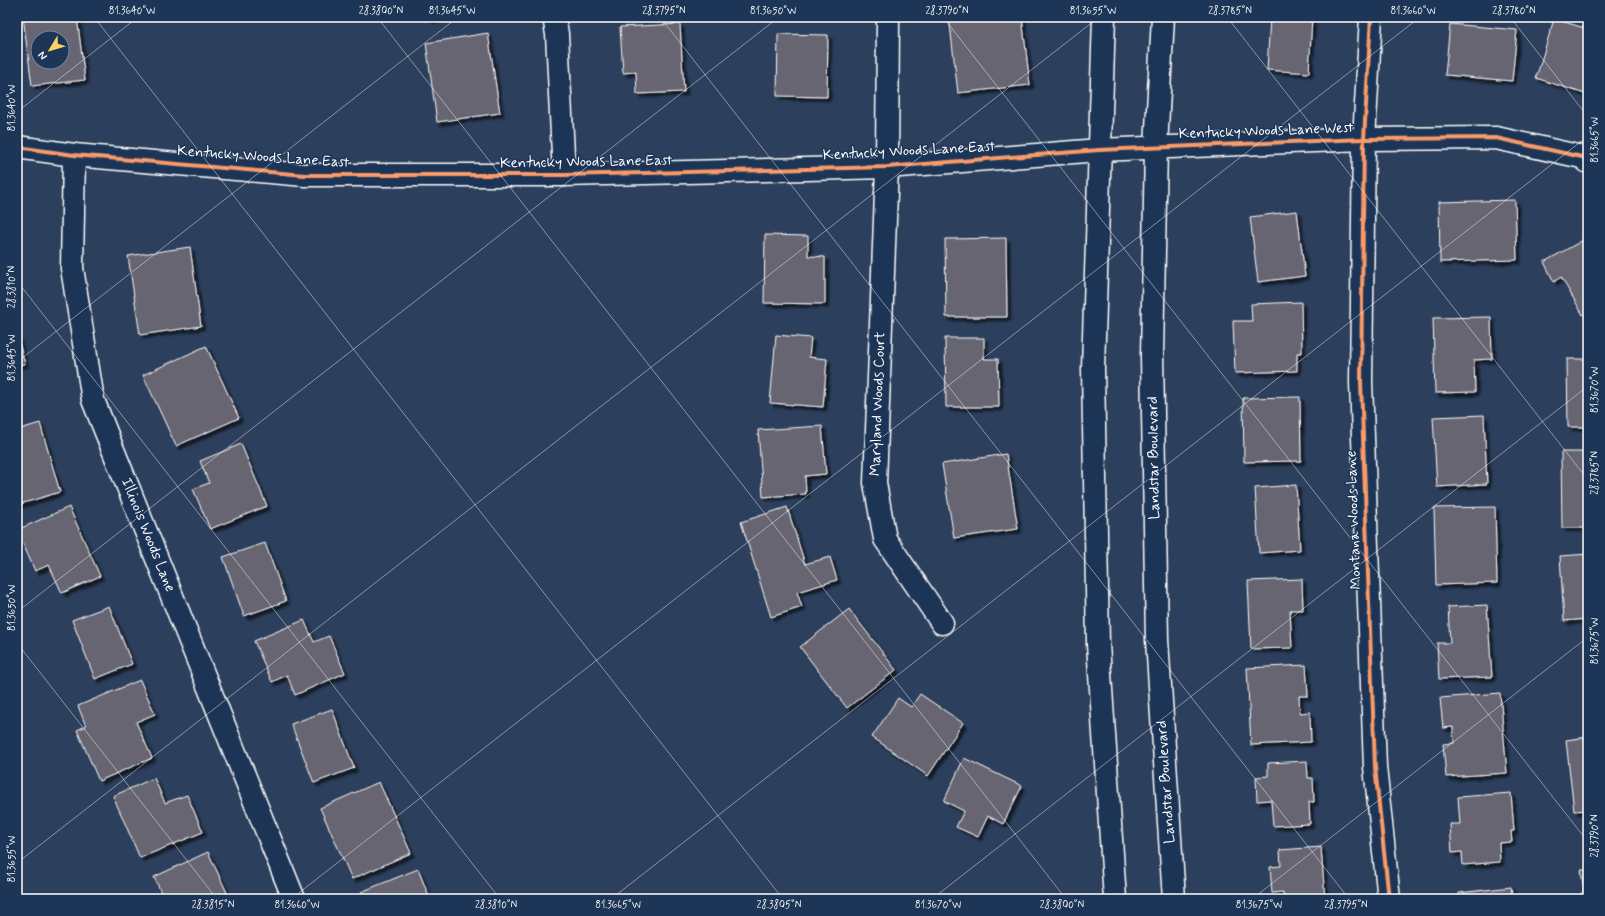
<svg xmlns="http://www.w3.org/2000/svg" width="1605" height="916" viewBox="0 0 1605 916" font-family="Mynerve,sans-serif">
<style>
.building{fill:#686572;stroke:#fff;fill-rule:evenodd;filter:url(#shadow)}
.lines{fill:none;stroke-linecap:round;stroke-linejoin:round}
.minor-casing{stroke:#fff;stroke-width:25}
.minor{stroke:#1d3557;stroke-width:22}
.cycleway-casing{stroke:#1d3557;stroke-width:6}
.cycleway{stroke:#fa9b69;stroke-width:4}
.ticks{fill:none;stroke:#fff;stroke-width:1;stroke-opacity:0.45}
.labels{text-anchor:middle;dominant-baseline:central;stroke-width:3;stroke-linejoin:round;paint-order:stroke}
.street-label{font-size:15px;fill:#fff;stroke:#1d3557}
.neatline{fill:none;stroke:#fff;stroke-width:1.5}
.ticks-label{font-size:10px;text-anchor:middle;fill:#fff}
</style>
<defs>
<filter id="shadow"><feDropShadow dx="3.5" dy="3.5" stdDeviation="1" flood-color="#0009"/></filter>
</defs>
<rect width="100%" height="100%" fill="#2c3f5c"/>
<filter id="ink" filterUnits="userSpaceOnUse"><feTurbulence type="fractalNoise" baseFrequency=".025" numOctaves="2"/><feDisplacementMap in="SourceGraphic" scale="8" xChannelSelector="R" yChannelSelector="G"/><feConvolveMatrix kernelMatrix="1 2 1 2 8 2 1 2 1" color-interpolation-filters="sRGB"/></filter>
<g filter="url(#ink)">
<g class="building">
<path d="M23 17H77L85 80 32 86ZM38 38H62V62H38Z"/>
<polygon points="428,17 450,17 429,20"/>
<polygon points="949,17 1022,17 1030,85 958,93"/>
<polygon points="1270,17 1312,17 1309,73 1267,70"/>
<polygon points="1554,19 1588,29 1588,95 1536,78"/>
<polygon points="680,24 684,92 637,94 636,72 623,73 620,27"/>
<polygon points="1450,24 1517,30 1512,81 1445,75"/>
<polygon points="488,33 500,113 437,122 426,43"/>
<polygon points="778,34 828,35 827,97 777,96"/>
<polygon points="1515,200 1517,260 1440,262 1439,202"/>
<polygon points="1297,211 1305,276 1258,282 1250,217"/>
<polygon points="765,235 808,236 808,256 825,257 825,304 764,303"/>
<polygon points="1006,238 1007,317 946,317 945,239"/>
<polygon points="1587,238 1588,312 1583,315 1561,277 1554,282 1544,262"/>
<polygon points="190,247 201,326 140,335 128,256"/>
<polygon points="1301,302 1302,353 1297,353 1297,371 1235,373 1233,321 1252,321 1251,304"/>
<polygon points="1491,317 1492,359 1474,360 1475,392 1435,393 1433,318"/>
<polygon points="17,335 25,364 17,365"/>
<polygon points="776,335 811,338 809,357 827,359 823,407 770,403"/>
<polygon points="945,338 984,338 984,359 998,359 999,407 946,407"/>
<polygon points="206,346 239,418 176,446 143,375"/>
<polygon points="1567,359 1588,359 1588,427 1568,427"/>
<polygon points="1300,397 1301,461 1244,462 1243,398"/>
<polygon points="1484,415 1487,484 1437,487 1433,417"/>
<polygon points="40,423 60,492 17,505 17,430"/>
<polygon points="822,426 826,474 805,476 806,494 763,497 758,430"/>
<polygon points="241,444 267,506 210,529 193,489 209,483 200,461"/>
<polygon points="1561,452 1588,452 1588,528 1562,528"/>
<polygon points="1006,454 1018,529 954,538 942,464"/>
<polygon points="1296,485 1300,550 1259,553 1255,488"/>
<polygon points="69,507 100,576 62,593 49,565 35,571 17,530"/>
<polygon points="787,507 805,564 830,557 837,580 797,592 802,607 771,617 741,522"/>
<polygon points="1495,507 1497,583 1436,585 1434,508"/>
<polygon points="265,543 286,601 244,616 223,557"/>
<polygon points="1588,554 1588,619 1564,621 1560,556"/>
<polygon points="1302,579 1303,610 1290,610 1292,648 1251,649 1248,581"/>
<polygon points="1487,605 1492,677 1439,679 1437,643 1450,643 1448,607"/>
<polygon points="109,606 132,664 95,679 72,620"/>
<polygon points="849,609 896,670 847,708 800,647"/>
<polygon points="304,620 314,642 329,636 345,673 295,695 287,675 272,682 254,641"/>
<polygon points="1306,665 1308,696 1299,696 1300,713 1310,712 1311,742 1251,745 1247,668"/>
<polygon points="140,680 155,714 136,722 152,758 99,781 77,730 86,726 78,706"/>
<polygon points="1500,693 1507,773 1446,777 1443,744 1454,743 1453,727 1443,728 1440,698"/>
<polygon points="920,694 963,723 928,776 872,737 898,698 911,707"/>
<polygon points="332,709 354,768 314,783 291,724"/>
<polygon points="1588,737 1588,810 1574,811 1566,740"/>
<polygon points="964,758 1022,786 1003,824 988,816 978,837 956,827 964,811 944,801"/>
<polygon points="1307,761 1308,778 1313,778 1314,802 1309,802 1310,824 1273,826 1271,800 1257,801 1256,777 1268,776 1268,763"/>
<polygon points="154,778 165,803 187,795 203,832 140,858 113,796"/>
<polygon points="379,782 411,853 352,879 320,808"/>
<polygon points="1511,793 1514,831 1511,831 1512,842 1499,843 1500,862 1463,865 1462,852 1452,853 1450,824 1460,824 1458,797"/>
<polygon points="1321,847 1325,899 1284,899 1283,892 1272,893 1270,867 1281,866 1280,850"/>
<polygon points="208,852 230,899 164,899 154,877"/>
<polygon points="418,869 430,899 364,899 361,892"/>
<polygon points="1581,870 1588,870 1588,899 1585,899"/>
<polygon points="1511,887 1513,899 1459,899 1459,893"/>
</g>
<g class="lines">
<g class="minor-casing">
<g id="minor">
<polyline points="554,17 557,34 564,175"/>
<polyline points="888,17 887,167 875,483 885,539 942,623"/>
<polyline points="1104,17 1093,369 1098,644 1115,899"/>
<polyline points="1163,17 1156,147 1152,356 1157,640 1174,899"/>
<polyline points="1371,17 1364,139 1361,382 1375,767 1389,899"/>
<polyline points="17,147 74,155 305,175 564,175 887,167 1099,150 1364,139 1496,138 1582,157 1588,162"/>
<polyline points="74,155 72,268 93,400 294,899"/>
</g>
</g>
<use href="#minor" class="minor"/>
<g class="cycleway-casing">
<g id="cycleway">
<polyline points="1371,17 1364,139 1361,382 1375,767 1389,899"/>
<polyline points="17,147 74,155 305,175 564,175 887,167 1099,150 1364,139 1496,138 1582,157 1588,162"/>
</g>
</g>
<use href="#cycleway" class="cycleway"/>
</g>
</g>
<path class="ticks" d="M94 17 783 899M377 17 1066 899M660 17 1349 899M943 17 1588 842M1227 17 1588 480M1510 17 1588 117M17 112 138 17M17 281 500 899M17 362 458 17M17 612 779 17M17 643 217 899M17 863 1099 17M291 899 1420 17M611 899 1588 136M932 899 1588 386M1252 899 1588 637M1573 899 1588 887"/>
<g class="labels">
<g class="street-label">
<text transform="translate(1266 131) rotate(-2)">Kentucky Woods Lane West</text>
<text transform="translate(909 151) rotate(-3)">Kentucky Woods Lane East</text>
<text transform="translate(263 157) rotate(4)">Kentucky Woods Lane East</text>
<text transform="translate(586 162) rotate(-1)">Kentucky Woods Lane East</text>
<text transform="translate(878 404) rotate(-88)">Maryland Woods Court</text>
<text transform="translate(1154 458) rotate(-91)">Landstar Boulevard</text>
<text transform="translate(1354 520) rotate(-92)">Montana Woods Lane</text>
<text transform="translate(148 535) rotate(68)">Illinois Woods Lane</text>
<text transform="translate(1166 782) rotate(-94)">Landstar Boulevard</text>
</g>
</g>
<rect width="1605" height="916" fill="none" stroke="#1d3557" stroke-width="44"/>
<g transform="translate(50 50) rotate(232)"><circle r="19" fill="#1d3557" stroke="#77869a"/>
<path d="M0-3L7 15L0 10L-7 15Z" fill="#ffd166"/>
<text y="-6" font-size="11" font-weight="bold" text-anchor="middle" fill="#ffffff">N</text>
</g>
<rect x="22" y="22" width="1561" height="872" class="neatline"/>
<g class="ticks-label">
<text x="132" y="14">81.3640°W</text>
<text x="381" y="14">28.3800°N</text>
<text x="452" y="14">81.3645°W</text>
<text x="664" y="14">28.3795°N</text>
<text x="773" y="14">81.3650°W</text>
<text x="947" y="14">28.3790°N</text>
<text x="1093" y="14">81.3655°W</text>
<text x="1230" y="14">28.3785°N</text>
<text x="1413" y="14">81.3660°W</text>
<text x="1514" y="14">28.3780°N</text>
<text transform="translate(11 108) rotate(-90)" y="4">81.3640°W</text>
<text transform="translate(1594 140) rotate(-90)" y="4">81.3665°W</text>
<text transform="translate(11 287) rotate(-90)" y="4">28.3810°N</text>
<text transform="translate(11 358) rotate(-90)" y="4">81.3645°W</text>
<text transform="translate(1594 390) rotate(-90)" y="4">81.3670°W</text>
<text transform="translate(1594 473) rotate(-90)" y="4">28.3785°N</text>
<text transform="translate(11 608) rotate(-90)" y="4">81.3650°W</text>
<text transform="translate(1594 641) rotate(-90)" y="4">81.3675°W</text>
<text transform="translate(1594 836) rotate(-90)" y="4">28.3790°N</text>
<text transform="translate(11 859) rotate(-90)" y="4">81.3655°W</text>
<text x="213" y="908">28.3815°N</text>
<text x="297" y="908">81.3660°W</text>
<text x="496" y="908">28.3810°N</text>
<text x="618" y="908">81.3665°W</text>
<text x="779" y="908">28.3805°N</text>
<text x="938" y="908">81.3670°W</text>
<text x="1062" y="908">28.3800°N</text>
<text x="1259" y="908">81.3675°W</text>
<text x="1346" y="908">28.3795°N</text>
</g>
</svg>
